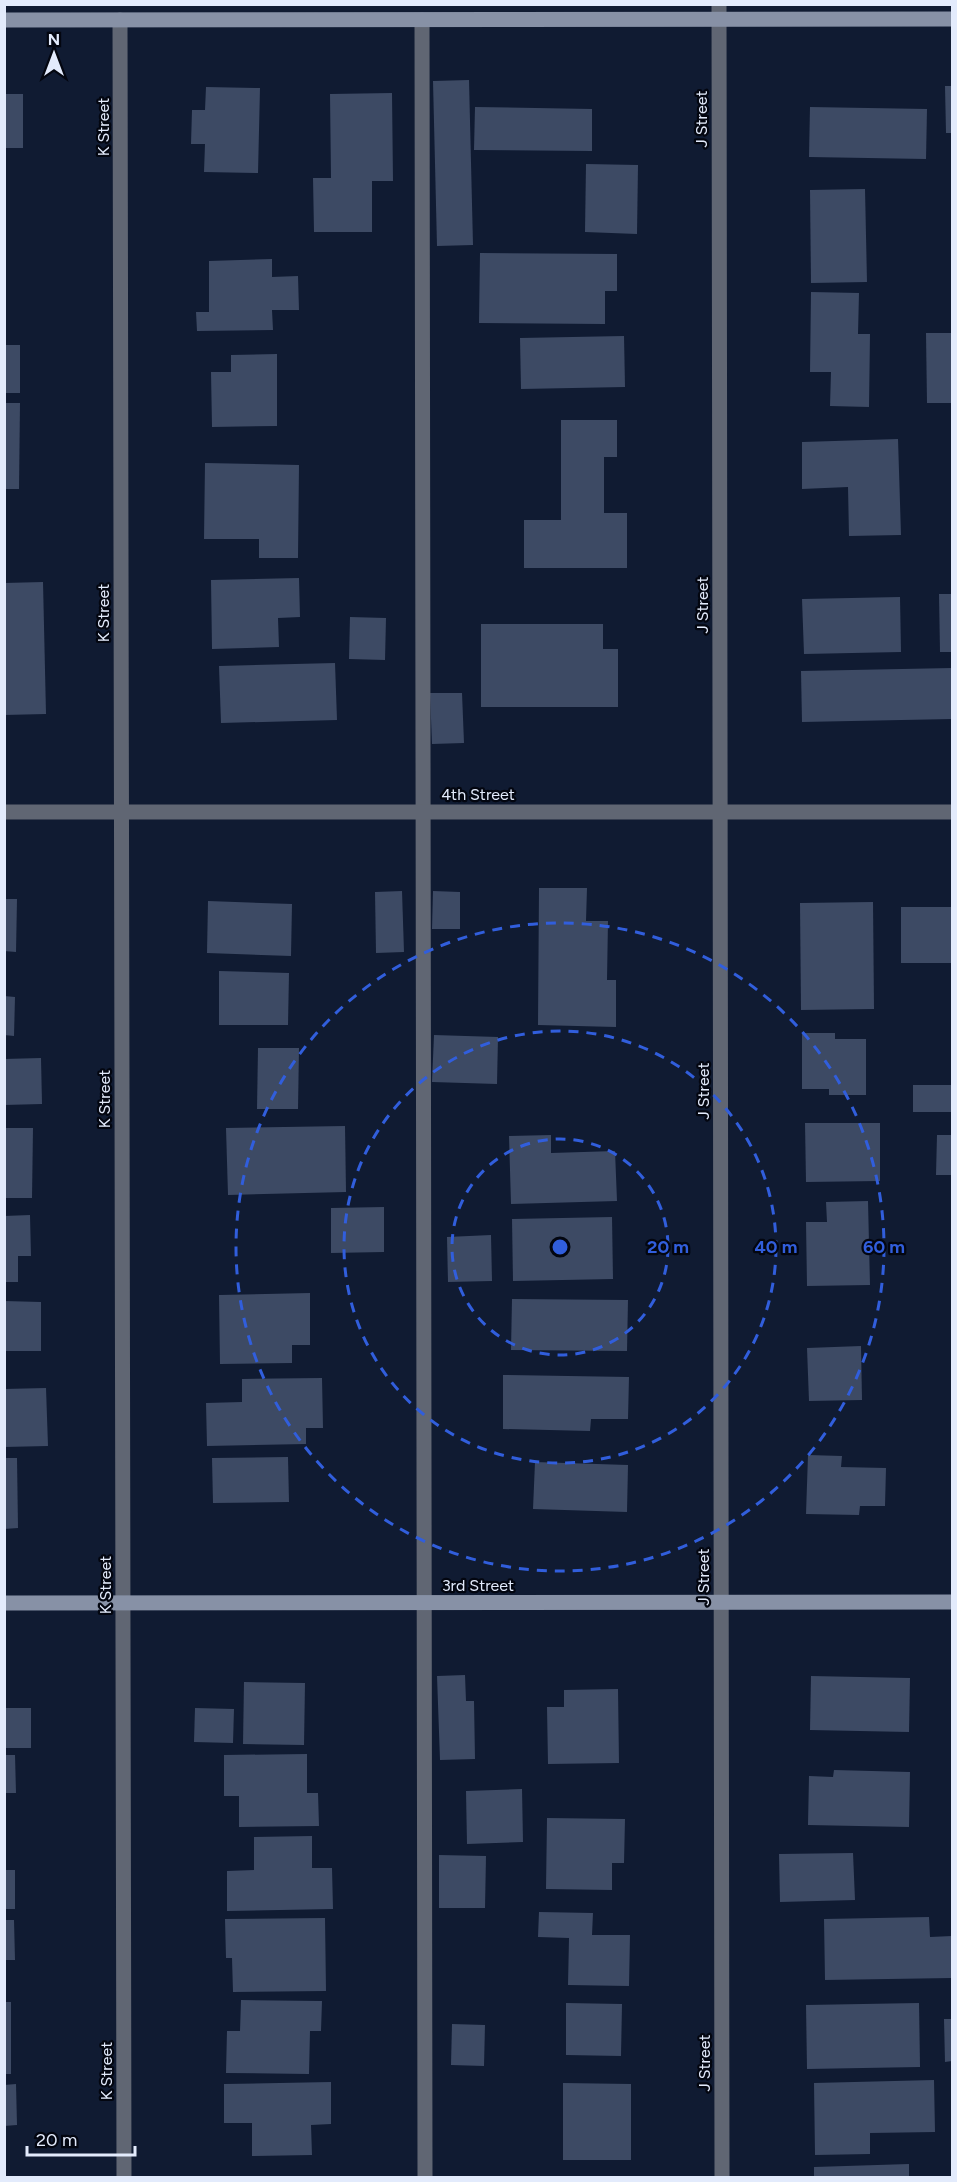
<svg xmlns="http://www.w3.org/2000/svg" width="957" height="2182" viewBox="0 0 957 2182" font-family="Figtree,sans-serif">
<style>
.building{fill:#3d4a64}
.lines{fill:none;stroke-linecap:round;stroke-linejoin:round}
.lane{stroke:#606673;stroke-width:15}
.street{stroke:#606673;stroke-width:15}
.secondary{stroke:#8791a6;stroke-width:15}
.ring{fill:none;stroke:#315edc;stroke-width:3;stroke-dasharray:10 8}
.labels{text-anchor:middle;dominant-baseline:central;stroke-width:4.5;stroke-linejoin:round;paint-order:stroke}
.street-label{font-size:16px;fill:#e3ebfc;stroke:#030610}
.centre{fill:#315edc;stroke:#030610;stroke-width:3}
.ring-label{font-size:18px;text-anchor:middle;font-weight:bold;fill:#315edc;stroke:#030610;stroke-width:4.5;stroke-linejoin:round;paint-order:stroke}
</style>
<rect width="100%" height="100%" fill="#101b32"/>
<g class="building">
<polygon points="469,80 473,245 437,246 433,81"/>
<polygon points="945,86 952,86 952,133 946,133"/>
<polygon points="206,87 260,88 258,173 204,172 205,144 191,144 192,110 205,110"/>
<polygon points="392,93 393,181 372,181 372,232 314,232 313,178 331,178 330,94"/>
<rect x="4" y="94" width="19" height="54"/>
<polygon points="475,107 592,109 592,151 474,150"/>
<polygon points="810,107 927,109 926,159 809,157"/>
<polygon points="586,164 638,165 637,234 585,232"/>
<polygon points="865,189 867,282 811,283 810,190"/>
<polygon points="480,253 617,254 617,291 605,291 605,324 479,323"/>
<polygon points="272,259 272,277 298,276 299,310 272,310 273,330 197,331 196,312 209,312 209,261"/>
<polygon points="811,292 859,293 858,334 870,334 869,407 830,406 831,372 810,372"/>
<polygon points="926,333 952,333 952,403 927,403"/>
<polygon points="624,336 625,387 521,389 520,338"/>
<rect x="4" y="345" width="16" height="48"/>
<polygon points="277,354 277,426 212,427 211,372 231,372 231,355"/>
<polygon points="5,403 20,403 19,489 5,489"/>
<polygon points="561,420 617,420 617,457 604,457 604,513 627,513 627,568 524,568 524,520 561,520"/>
<polygon points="898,439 901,535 849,536 848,487 802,489 802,442"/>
<polygon points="205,463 299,465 298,558 259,558 259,539 204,539"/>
<polygon points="299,578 300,617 278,618 279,647 212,649 211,580"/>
<polygon points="43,582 46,714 4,715 4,583"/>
<polygon points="939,594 952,594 952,652 940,652"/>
<polygon points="900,597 901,652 804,654 802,599"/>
<polygon points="350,617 386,618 385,660 349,659"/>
<polygon points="481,624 603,624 603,649 618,649 618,707 481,707"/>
<polygon points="335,663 337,720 221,723 219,666"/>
<polygon points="952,668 952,719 802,722 801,671"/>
<polygon points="430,693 462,693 464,743 432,744"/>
<polygon points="539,888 587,888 586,921 608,921 607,980 616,980 616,1027 538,1025"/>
<polygon points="402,891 404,952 376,953 375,892"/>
<polygon points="433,891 460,892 460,929 432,929"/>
<polygon points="4,899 17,899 16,952 4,951"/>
<polygon points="208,901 292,904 291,956 207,953"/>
<polygon points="873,902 874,1009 801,1010 800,903"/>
<rect x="901" y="907" width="51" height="56"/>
<polygon points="219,971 289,973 288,1025 219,1025"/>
<polygon points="4,996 15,997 14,1036 4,1035"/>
<polygon points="802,1033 835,1033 835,1039 866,1039 866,1095 829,1095 829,1089 802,1089"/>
<polygon points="434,1035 498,1037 497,1084 432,1082"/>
<polygon points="258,1048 299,1048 298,1109 257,1109"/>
<polygon points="41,1058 42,1104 4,1105 4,1059"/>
<rect x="913" y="1085" width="39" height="27"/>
<polygon points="805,1123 880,1123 880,1181 806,1182"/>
<polygon points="345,1126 346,1192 228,1195 226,1128"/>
<polygon points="4,1128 33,1128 32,1198 4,1198"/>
<polygon points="551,1135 551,1153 615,1151 617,1201 511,1204 509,1136"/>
<polygon points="937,1135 952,1135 952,1175 936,1175"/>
<polygon points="868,1201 870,1285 807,1286 806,1222 827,1222 826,1202"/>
<polygon points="384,1207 384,1252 331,1253 331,1208"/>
<polygon points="30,1215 31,1256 18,1256 18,1282 4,1282 4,1216"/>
<polygon points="612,1217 613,1279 513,1281 512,1219"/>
<polygon points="491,1235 492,1281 448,1282 447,1237"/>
<polygon points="310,1293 310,1345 292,1345 292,1363 220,1364 219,1295"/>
<polygon points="512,1299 628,1300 627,1351 511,1350"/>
<polygon points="4,1301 41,1302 41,1351 4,1351"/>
<polygon points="861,1346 862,1400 809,1401 807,1348"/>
<polygon points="503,1375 629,1377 628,1419 591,1419 590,1431 503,1429"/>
<polygon points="322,1378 323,1428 306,1428 306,1444 207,1446 206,1403 242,1402 242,1379"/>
<polygon points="46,1388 48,1446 4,1447 4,1389"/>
<polygon points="808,1455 842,1456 841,1467 886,1468 885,1506 860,1506 859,1515 806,1514"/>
<polygon points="288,1457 289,1502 213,1503 212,1458"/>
<polygon points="4,1458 17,1458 18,1528 4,1529"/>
<polygon points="535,1462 628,1465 627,1512 533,1509"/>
<polygon points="465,1675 466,1701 474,1701 475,1759 440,1760 437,1676"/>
<polygon points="811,1676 910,1678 909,1732 810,1730"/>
<polygon points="244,1682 305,1683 304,1745 243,1744"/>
<polygon points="618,1689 619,1763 548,1764 547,1707 564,1707 564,1690"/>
<rect x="5" y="1708" width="26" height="40"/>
<polygon points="195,1708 234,1709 233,1743 194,1742"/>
<polygon points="307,1754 307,1793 318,1793 319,1826 239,1827 239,1796 224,1796 224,1755"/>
<polygon points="4,1755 15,1755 16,1793 4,1793"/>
<polygon points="834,1770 910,1772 909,1827 808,1825 809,1776 833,1777"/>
<polygon points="522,1789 523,1842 467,1844 466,1791"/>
<polygon points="547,1818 625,1819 624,1863 612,1863 612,1890 546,1889"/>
<polygon points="312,1836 312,1868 332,1868 333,1909 227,1911 227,1871 254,1870 254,1837"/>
<polygon points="853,1853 855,1900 780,1902 779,1854"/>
<polygon points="439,1855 486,1856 485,1908 439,1908"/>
<rect x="5" y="1870" width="10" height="39"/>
<polygon points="539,1912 593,1913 592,1935 630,1935 629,1986 568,1985 569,1938 538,1937"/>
<polygon points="929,1917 930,1937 952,1936 952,1978 825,1980 824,1919"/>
<polygon points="325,1918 326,1991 233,1992 232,1958 226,1958 225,1919"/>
<polygon points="4,1920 14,1920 15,1960 4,1960"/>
<polygon points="241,2000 322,2001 321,2031 310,2031 309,2074 226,2073 227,2031 240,2031"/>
<rect x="4" y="2002" width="7" height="72"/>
<polygon points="566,2003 622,2004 621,2056 566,2055"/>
<polygon points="919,2003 920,2067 807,2069 806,2005"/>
<polygon points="944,2019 952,2019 952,2061 945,2062"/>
<polygon points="452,2024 485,2025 484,2066 451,2065"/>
<polygon points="934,2080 935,2132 870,2133 870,2154 815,2155 814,2083"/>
<polygon points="331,2082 331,2124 311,2125 312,2155 252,2156 252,2123 224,2123 224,2084"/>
<polygon points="563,2083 631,2084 631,2160 563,2160"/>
<polygon points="16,2084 17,2125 4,2126 4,2085"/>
<polygon points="909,2164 909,2178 814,2178 814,2167"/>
</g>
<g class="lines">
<polyline class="lane" points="422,20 425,2178"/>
<g class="street">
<polyline points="719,4 722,2178"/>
<polyline points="120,20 124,2178"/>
<polyline points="4,812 952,812"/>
</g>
<g class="secondary">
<polyline points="4,20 952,19"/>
<polyline points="4,1603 952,1602"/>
</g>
</g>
<g class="ring">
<circle cx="560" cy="1247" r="108"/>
<circle cx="560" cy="1247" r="216"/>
<circle cx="560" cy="1247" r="324"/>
</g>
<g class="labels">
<g class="street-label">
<text transform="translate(701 119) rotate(-90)">J Street</text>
<text transform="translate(103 127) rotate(-90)">K Street</text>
<text transform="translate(702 605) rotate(-90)">J Street</text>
<text transform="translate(103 613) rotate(-90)">K Street</text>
<text x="478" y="794">4th Street</text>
<text transform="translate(703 1091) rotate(-90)">J Street</text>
<text transform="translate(104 1099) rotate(-90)">K Street</text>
<text transform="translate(703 1577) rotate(-90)">J Street</text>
<text transform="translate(105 1585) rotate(-90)">K Street</text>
<text x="478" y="1585">3rd Street</text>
<text transform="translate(704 2063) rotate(-90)">J Street</text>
<text transform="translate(106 2071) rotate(-90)">K Street</text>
</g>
</g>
<circle cx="560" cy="1247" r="9" class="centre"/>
<g class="ring-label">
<text x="668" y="1253">20 m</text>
<text x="776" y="1253">40 m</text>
<text x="884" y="1253">60 m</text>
</g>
<rect width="957" height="2182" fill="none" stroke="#e3ebfc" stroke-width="12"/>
<g transform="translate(54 54)" stroke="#030610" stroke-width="4.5" paint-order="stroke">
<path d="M0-4.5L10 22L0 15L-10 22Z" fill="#e3ebfc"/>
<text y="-9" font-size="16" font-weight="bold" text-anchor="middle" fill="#e3ebfc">N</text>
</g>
<path d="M27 2146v9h108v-9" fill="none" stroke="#e3ebfc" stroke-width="3"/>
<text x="36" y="2146" font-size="18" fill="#e3ebfc" stroke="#030610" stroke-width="4.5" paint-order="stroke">20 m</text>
</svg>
